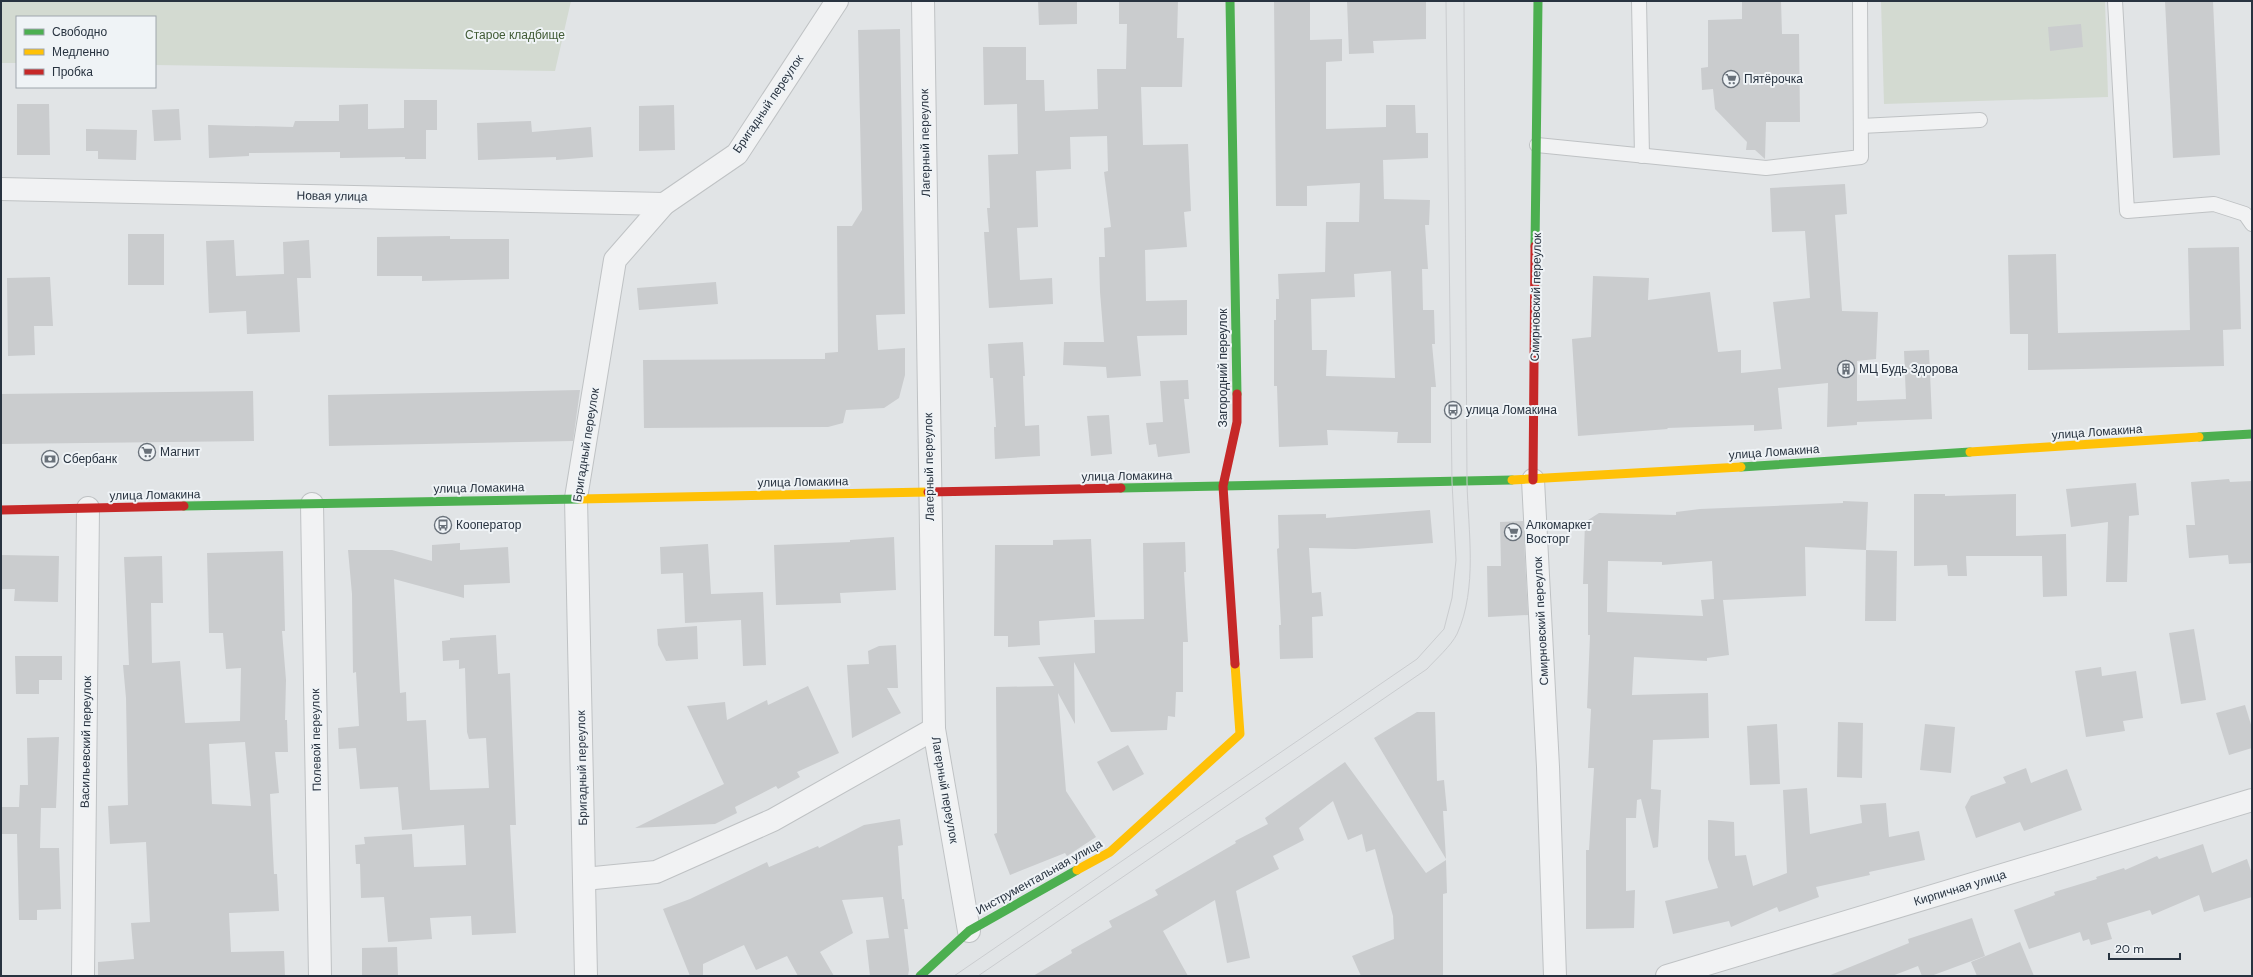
<svg xmlns="http://www.w3.org/2000/svg" width="2253" height="977" viewBox="0 0 2253 977" font-family="'DM Sans',sans-serif">
<style>
.green{fill:#d3dad1}
.building{fill:#caccce;fill-rule:evenodd}
.lines{fill:none;stroke-linecap:round;stroke-linejoin:round}
.lane-casing{stroke:#bfc2c4;stroke-width:16}
.street-casing{stroke:#bfc2c4;stroke-width:24}
.lane{stroke:#f1f2f3;stroke-width:14}
.street{stroke:#f1f2f3;stroke-width:22}
.fast{stroke:#4caf50;stroke-width:9}
.slow{stroke:#ffc107;stroke-width:9}
.jam{stroke:#c62828;stroke-width:9}
.tram{stroke:#cacccf;stroke-width:1}
.labels{text-anchor:middle;dominant-baseline:central;stroke-width:4;stroke-linejoin:round;paint-order:stroke}
.park-label{font-size:12px;fill:#415b36;stroke:#eff3f6}
.poi-label{font-size:12px;fill:#283340;stroke:#eff3f6;text-anchor:start}
.street-label{font-size:12px;fill:#283340;stroke:#eff3f6}
</style>
<rect width="100%" height="100%" fill="#e1e4e6"/>
<g class="green">
<polygon points="1,1 571,1 555,71 155,65 155,17 17,17 17,63 1,63"/>
<polygon points="1881,1 2105,1 2108,97 1884,104"/>
</g>
<g class="building">
<polygon points="1038,1 1077,1 1077,24 1039,25"/>
<polygon points="1119,1 1178,1 1177,38 1184,38 1182,87 1141,87 1143,145 1188,144 1191,211 1184,212 1187,247 1145,250 1146,301 1187,300 1187,335 1137,336 1141,376 1107,378 1106,367 1063,365 1064,342 1104,342 1100,292 1099,257 1105,257 1104,228 1111,227 1104,172 1108,171 1107,136 1070,137 1071,169 1036,171 1038,227 1017,228 1020,280 1052,278 1053,304 989,308 984,232 989,232 987,208 990,208 988,155 1018,154 1017,104 984,105 983,47 1026,47 1026,80 1044,80 1045,111 1098,109 1097,69 1126,69 1127,24 1119,24"/>
<path d="M1274 1H1310V40L1342 39V61L1326 62V129L1386 127V105H1415L1416 133H1428V158L1383 160 1384 199 1430 200 1429 225H1425L1428 269H1422L1423 310H1434L1435 344H1432L1436 387H1431V443H1397L1398 432 1327 430 1328 445 1279 447 1277 386H1274V320H1276V299H1279L1278 274 1325 272 1326 222H1359L1360 183 1307 186V206H1276ZM1391 271 1395 378 1326 376 1327 350H1312L1311 299 1355 297 1354 274Z"/>
<polygon points="1347,1 1426,1 1426,39 1373,41 1374,53 1349,54"/>
<polygon points="1742,1 1781,1 1782,34 1799,34 1800,122 1766,122 1765,159 1755,150 1746,150 1747,142 1715,109 1713,89 1702,90 1701,68 1708,67 1708,20 1742,19"/>
<polygon points="2165,1 2213,1 2220,155 2173,158"/>
<polygon points="2081,24 2083,47 2050,51 2048,27"/>
<polygon points="900,29 905,314 876,315 878,350 905,348 905,375 899,398 884,408 846,410 843,423 828,427 644,428 643,360 825,359 825,353 838,352 837,226 852,226 862,210 858,30"/>
<polygon points="404,100 437,100 437,130 426,130 426,159 405,159 405,157 340,158 340,152 249,153 249,156 209,158 208,125 293,127 295,121 339,121 339,105 368,104 368,129 404,128"/>
<polygon points="17,104 49,104 50,155 17,155"/>
<polygon points="674,105 675,150 639,151 639,106"/>
<polygon points="179,109 181,140 154,141 152,110"/>
<polygon points="531,121 532,132 591,127 593,157 556,160 556,157 478,160 477,123"/>
<polygon points="86,129 137,130 136,160 98,159 98,151 86,151"/>
<polygon points="1845,184 1847,214 1835,215 1842,311 1878,312 1876,359 1857,361 1857,401 1906,399 1904,351 1929,350 1932,419 1857,422 1857,425 1827,427 1828,383 1778,388 1782,429 1754,431 1754,425 1667,428 1668,429 1578,436 1572,339 1591,337 1593,276 1649,278 1648,300 1710,292 1718,352 1741,350 1741,373 1781,369 1773,302 1810,298 1805,231 1772,232 1770,188"/>
<rect x="128" y="234" width="36" height="51"/>
<polygon points="450,236 450,239 509,239 509,279 422,281 422,276 377,276 377,237"/>
<polygon points="234,240 236,276 284,274 283,242 309,240 311,278 297,278 300,332 247,334 246,311 209,313 206,241"/>
<polygon points="2239,247 2241,329 2223,330 2224,366 2028,370 2028,334 2010,334 2008,255 2056,254 2058,333 2190,330 2188,248"/>
<polygon points="50,277 53,326 34,326 35,355 8,356 7,278"/>
<polygon points="716,282 718,304 639,310 637,288"/>
<polygon points="1023,342 1025,376 1023,376 1025,426 1039,425 1040,456 995,459 994,427 996,427 993,378 990,378 988,344"/>
<polygon points="1188,380 1189,399 1184,399 1190,453 1158,457 1156,444 1149,445 1146,423 1163,422 1160,381"/>
<polygon points="580,390 573,441 329,446 328,395"/>
<polygon points="253,391 254,441 1,444 1,394"/>
<polygon points="1109,415 1112,454 1091,456 1087,416"/>
<polygon points="2229,479 2230,482 2252,481 2252,563 2229,564 2228,555 2189,558 2186,525 2195,525 2191,482"/>
<polygon points="2136,483 2139,515 2129,516 2127,582 2106,582 2108,522 2071,527 2066,489"/>
<polygon points="1914,494 1945,494 1945,496 2016,494 2016,536 2066,534 2067,596 2043,597 2042,556 1966,556 1967,576 1948,576 1947,565 1914,566"/>
<path d="M1843 501 1868 502 1866 550 1805 547 1806 596 1723 600 1729 655 1707 658V661L1634 657 1632 695 1708 693 1709 738 1653 740 1651 789 1661 790 1658 847 1653 848 1641 799 1637 800 1636 818H1626V891L1635 890 1634 928 1586 929V850H1589L1594 768H1588L1591 709 1587 708 1590 635H1588V584H1583L1585 522 1599 513 1676 515V512L1700 509 1843 503ZM1608 561 1662 562V565L1712 561 1714 599 1701 600 1703 616 1607 612Z"/>
<polygon points="1430,510 1433,543 1355,549 1309,548 1312,593 1321,592 1323,616 1312,617 1313,658 1280,659 1279,625 1281,625 1277,549 1279,548 1278,515 1326,514 1326,518"/>
<polygon points="1523,521 1528,615 1488,617 1487,566 1501,566 1500,522"/>
<polygon points="894,537 896,590 840,593 841,603 776,605 774,545 850,542 850,540"/>
<polygon points="1091,539 1095,617 1039,621 1040,645 1008,647 1008,636 994,636 995,545 1053,545 1053,540"/>
<polygon points="1185,542 1186,572 1184,572 1188,642 1183,642 1183,692 1176,692 1175,717 1168,716 1167,730 1111,732 1074,662 1075,724 1058,693 1066,791 1096,837 1067,856 1065,853 1010,875 994,834 997,833 996,687 1054,686 1038,657 1095,653 1094,620 1144,619 1143,543"/>
<polygon points="460,543 460,550 508,547 510,583 464,585 464,598 394,579 400,693 406,692 407,721 426,720 430,790 489,788 486,738 469,739 467,732 465,668 459,669 459,660 443,661 442,641 450,640 450,638 496,635 498,674 510,673 516,825 510,825 516,933 472,935 471,916 430,918 432,939 388,942 384,897 361,898 360,864 356,864 355,845 365,844 364,837 412,834 414,867 466,865 464,825 402,830 398,787 360,789 356,748 339,749 338,728 359,726 356,672 353,673 352,594 348,550 392,550 432,561 432,545"/>
<polygon points="708,544 711,594 763,592 766,665 743,666 741,620 685,623 683,573 661,574 660,547"/>
<polygon points="1866,550 1897,551 1896,621 1865,621"/>
<path d="M283 551 285 631H282L286 680 285 720H287L288 752H275L279 793 270 794 274 874H277L279 911 229 913 231 952 284 951 285 976H98V962L134 959 131 923 150 922 146 842 110 844 108 806 128 805 126 698 123 665H129L124 557 162 556 163 603H151L152 663 180 661 185 723 240 721 241 668 226 669 223 633H209L207 553ZM245 742 251 806 212 804 209 744Z"/>
<polygon points="1,555 59,556 58,602 14,601 15,589 1,589"/>
<polygon points="697,626 698,659 666,661 658,645 657,629"/>
<polygon points="2194,629 2206,700 2181,704 2169,633"/>
<polygon points="896,645 898,688 887,688 901,713 852,738 847,665 869,664 868,651 879,646"/>
<polygon points="15,656 62,656 62,680 39,680 39,694 16,694"/>
<polygon points="2101,667 2102,676 2136,671 2143,718 2123,721 2125,731 2086,737 2075,671"/>
<polygon points="808,686 839,753 797,772 800,777 778,789 776,786 735,807 737,813 715,824 635,828 724,784 687,706 725,702 727,720 767,700 768,705"/>
<polygon points="2245,705 2252,728 2252,748 2229,755 2216,713"/>
<polygon points="1417,712 1435,712 1437,781 1444,780 1447,811 1443,811 1446,859 1374,738"/>
<polygon points="1838,722 1863,723 1862,778 1837,777"/>
<polygon points="1777,724 1780,784 1750,785 1747,726"/>
<polygon points="1925,724 1955,727 1951,773 1920,770"/>
<polygon points="59,737 56,808 41,808 40,848 59,848 61,909 37,910 37,920 19,920 17,834 1,834 1,807 19,807 20,785 28,785 27,738"/>
<polygon points="1128,745 1144,774 1113,791 1097,762"/>
<polygon points="1345,762 1426,873 1446,860 1447,893 1443,894 1443,976 1361,976 1352,956 1394,939 1393,916 1375,849 1366,852 1362,834 1348,840 1333,801 1299,828 1304,840 1273,856 1279,869 1236,891 1250,958 1227,963 1215,900 1163,931 1188,976 1033,976 1072,953 1071,950 1112,927 1109,921 1158,895 1155,890 1236,843 1235,841 1268,824 1265,818"/>
<polygon points="2026,768 2031,783 2067,769 2082,810 2024,831 2020,822 1976,838 1965,807 1971,796 2006,783 2003,777"/>
<polygon points="1807,788 1810,834 1862,823 1860,805 1886,803 1889,837 1919,831 1925,860 1869,872 1870,875 1816,887 1819,897 1779,912 1777,907 1731,927 1729,921 1673,934 1665,901 1718,888 1708,859 1708,820 1734,822 1735,856 1746,855 1753,886 1787,873 1783,790"/>
<polygon points="900,819 903,845 898,846 902,899 904,899 908,929 904,929 909,970 908,976 870,976 866,940 889,938 883,897 842,900 853,933 820,952 834,976 798,976 787,956 756,970 744,945 703,964 703,976 690,976 663,909 690,899 767,862 769,867 818,846 819,848 864,825"/>
<polygon points="2203,844 2212,873 2247,859 2252,874 2252,897 2204,912 2199,895 2152,915 2150,910 2107,923 2112,939 2091,945 2089,939 2083,941 2080,932 2029,949 2014,910 2055,895 2054,892 2097,879 2096,877 2124,868 2125,870 2157,856 2159,859"/>
<polygon points="1972,918 1985,956 1931,976 1922,976 1918,966 1892,976 1828,976 1909,943 1908,939"/>
<polygon points="2020,942 2034,976 1977,976 1971,962"/>
<polygon points="397,947 398,976 362,976 362,948"/>
</g>
<g class="lines">
<g class="lane-casing">
<g id="lane">
<polyline points="1639,1 1642,156"/>
<polyline points="2115,1 2127,211 2214,204 2245,214 2252,224"/>
<polyline points="1861,126 1980,120"/>
<polyline points="1537,145 1766,168 1861,157 1860,1"/>
</g>
</g>
<g class="street-casing">
<g id="street">
<polyline points="923,1 934,729 969,931"/>
<polyline points="1,189 664,204"/>
<polyline points="1533,480 1548,767 1555,976"/>
<polyline points="312,504 320,976"/>
<polyline points="584,879 656,872 773,820 934,729"/>
<polyline points="83,976 88,508"/>
<polyline points="586,976 576,498 615,260 664,204 737,154 837,1"/>
<polyline points="1667,976 2252,800"/>
</g>
</g>
<use href="#lane" class="lane"/>
<use href="#street" class="street"/>
<g class="fast">
<polyline points="1230,1 1237,394"/>
<polyline points="1535,246 1538,1"/>
<polyline points="2199,437 2252,434"/>
<polyline points="1741,467 1970,452"/>
<polyline points="1121,488 1512,480"/>
<polyline points="184,506 580,499"/>
<polyline points="920,976 969,931 1077,870"/>
</g>
<g class="slow">
<polyline points="1970,452 2199,437"/>
<polyline points="1512,480 1741,467"/>
<polyline points="580,499 928,492"/>
<polyline points="1077,870 1110,852 1240,734 1235,664"/>
</g>
<g class="jam">
<polyline points="1533,480 1535,246"/>
<polyline points="928,492 1121,488"/>
<polyline points="1,510 184,506"/>
<polyline points="1235,664 1223,486 1237,422 1237,394"/>
</g>
<g class="tram">
<polyline points="954,976 1417,659 1444,629 1452,598 1456,560 1452,482 1446,1"/>
<path d="M978 976 1427 669C1436 659 1451 646 1457 634 1478 588 1468 530 1467 482L1464 1"/>
</g>
</g>
<defs>
<g id="supermarket-ring" transform="scale(0.9)"><circle r="9.5" fill="#eff3f6" stroke="#69717a" stroke-width="1.5"/><path d="M-6-5.5h2.5l.6 2H6L4.5 2H-2.5L-4.4-4H-6ZM-1.5 3.2a1.3 1.3 0 1 0 .1 0ZM3 3.2a1.3 1.3 0 1 0 .1 0Z" fill="#69717a"/></g>
<g id="building-ring" transform="scale(0.9)"><circle r="9.5" fill="#eff3f6" stroke="#69717a" stroke-width="1.5"/><path d="M-4-6H4V6H1V3H-1V6H-4ZM-2.5-4.3h1.7v1.8h-1.7ZM.8-4.3h1.7v1.8H.8ZM-2.5-1h1.7V.8h-1.7ZM.8-1h1.7V.8H.8Z" fill="#69717a"/></g>
<g id="bus-ring" transform="scale(0.9)"><circle r="9.5" fill="#eff3f6" stroke="#69717a" stroke-width="1.5"/><path d="M-5-6H5V4H4V6H2V4H-2V6H-4V4H-5ZM-3.5-4V0h7V-4ZM-3.5 1.2v1.5H-2V1.2ZM2 1.2v1.5H3.5V1.2Z" fill="#69717a"/></g>
<g id="bank-ring" transform="scale(0.9)"><circle r="9.5" fill="#eff3f6" stroke="#69717a" stroke-width="1.5"/><path d="M-6-4H6V4H-6ZM0-2.3a2.3 2.3 0 1 0 0 4.6a2.3 2.3 0 1 0 0-4.6Z" fill="#69717a"/></g>
</defs>
<g fill-rule="evenodd">
<use href="#supermarket-ring" x="1731" y="79"/>
<use href="#building-ring" x="1846" y="369"/>
<use href="#bus-ring" x="1453" y="410"/>
<use href="#supermarket-ring" x="147" y="452"/>
<use href="#bank-ring" x="50" y="459"/>
<use href="#bus-ring" x="443" y="525"/>
<use href="#supermarket-ring" x="1513" y="532"/>
</g>
<g class="labels">
<g class="park-label">
<text x="515" y="35">Старое кладбище</text>
</g>
<g class="poi-label">
<text x="1744" y="79">Пятёрочка</text>
<text x="1859" y="369">МЦ Будь Здорова</text>
<text x="1466" y="410">улица Ломакина</text>
<text x="160" y="452">Магнит</text>
<text x="63" y="459">Сбербанк</text>
<text x="456" y="525">Кооператор</text>
<text x="1526" y="525">Алкомаркет<tspan x="1526" dy="14">Восторг</tspan></text>
</g>
<g class="street-label">
<text transform="translate(768 104) rotate(-56)">Бригадный переулок</text>
<text transform="translate(925 143) rotate(-91)">Лагерный переулок</text>
<text transform="translate(332 196) rotate(1)">Новая улица</text>
<text transform="translate(1536 297) rotate(-89)">Смирновский переулок</text>
<text transform="translate(1223 368) rotate(-90)">Загородний переулок</text>
<text transform="translate(2097 432) rotate(-4)">улица Ломакина</text>
<text transform="translate(586 445) rotate(-81)">Бригадный переулок</text>
<text transform="translate(1774 452) rotate(-4)">улица Ломакина</text>
<text transform="translate(929 467) rotate(-91)">Лагерный переулок</text>
<text transform="translate(1127 476) rotate(-1)">улица Ломакина</text>
<text transform="translate(803 482) rotate(-1)">улица Ломакина</text>
<text transform="translate(479 488) rotate(-1)">улица Ломакина</text>
<text transform="translate(155 495) rotate(-1)">улица Ломакина</text>
<text transform="translate(1541 621) rotate(-93)">Смирновский переулок</text>
<text transform="translate(316 740) rotate(-91)">Полевой переулок</text>
<text transform="translate(86 742) rotate(-89)">Васильевский переулок</text>
<text transform="translate(582 768) rotate(-91)">Бригадный переулок</text>
<text transform="translate(945 790) rotate(80)">Лагерный переулок</text>
<text transform="translate(1039 877) rotate(-29)">Инструментальная улица</text>
<text transform="translate(1960 888) rotate(-17)">Кирпичная улица</text>
</g>
</g>
<rect width="2253" height="977" fill="none" stroke="#283340" stroke-width="4"/>
<rect x="16" y="16" width="140" height="72" fill="#eff3f6" stroke="#9fa6ad"/>
<rect x="24" y="29" width="20" height="6" fill="#4caf50" stroke="#9fa6ad"/>
<text x="52" y="36" font-size="12" fill="#283340">Свободно</text>
<rect x="24" y="49" width="20" height="6" fill="#ffc107" stroke="#9fa6ad"/>
<text x="52" y="56" font-size="12" fill="#283340">Медленно</text>
<rect x="24" y="69" width="20" height="6" fill="#c62828" stroke="#9fa6ad"/>
<text x="52" y="76" font-size="12" fill="#283340">Пробка</text>
<path d="M2109 953v6h71v-6" fill="none" stroke="#283340" stroke-width="2"/>
<text x="2115" y="953" font-size="12" fill="#283340" stroke="#eff3f6" stroke-width="3" paint-order="stroke">20 m</text>
</svg>
